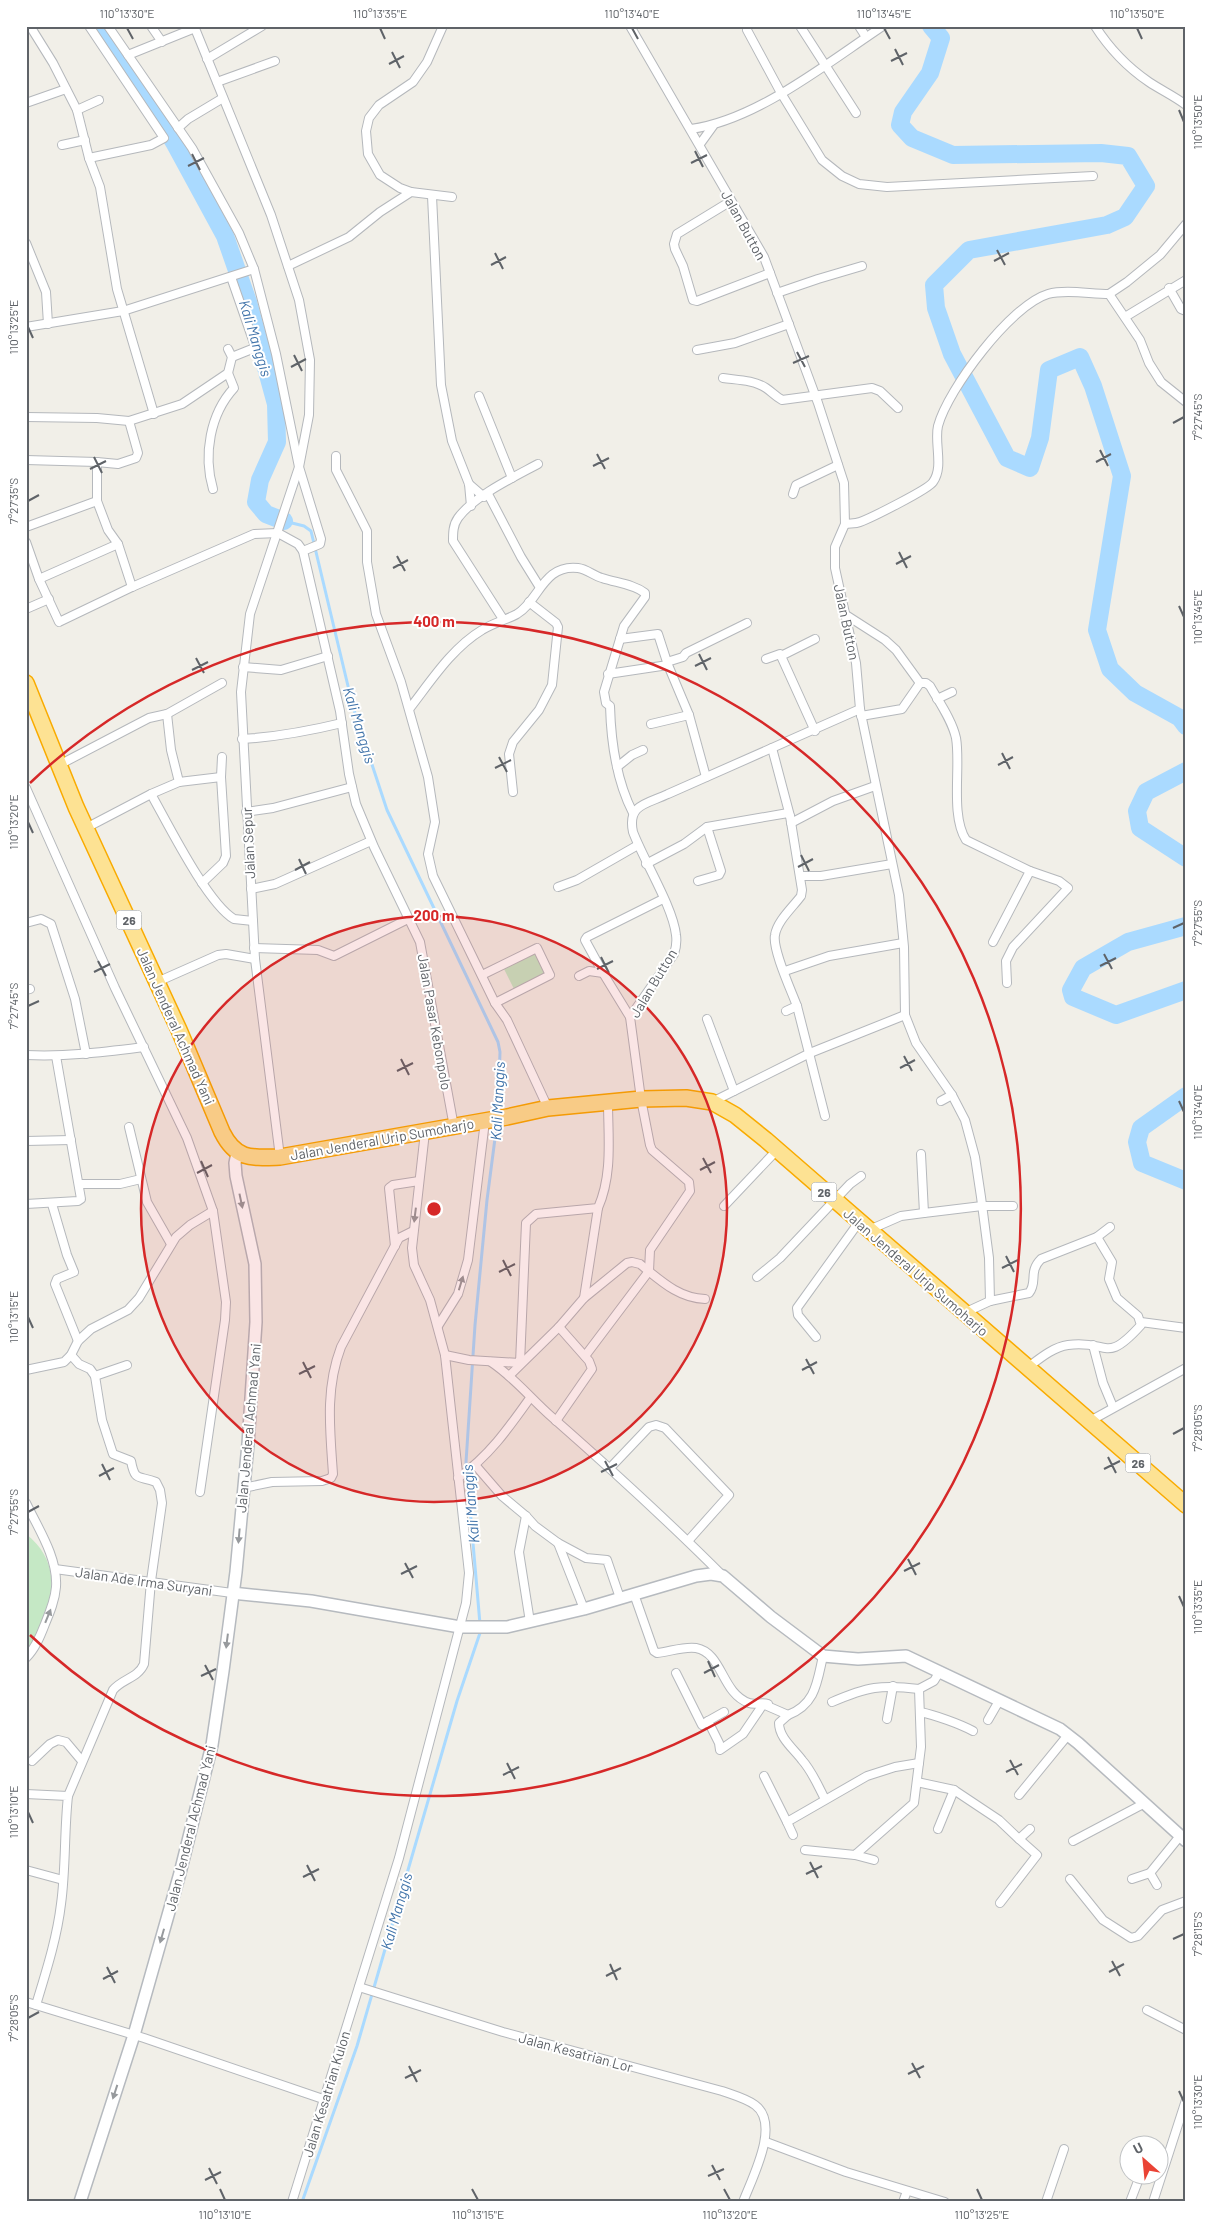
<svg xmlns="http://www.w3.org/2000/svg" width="1212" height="2228" viewBox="0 0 1212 2228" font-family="Barlow,sans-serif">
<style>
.green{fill:#c5e8c5}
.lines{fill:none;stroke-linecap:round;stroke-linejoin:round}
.stream{stroke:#aadaff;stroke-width:3}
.river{stroke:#aadaff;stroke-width:18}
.street-casing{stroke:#b5b8bc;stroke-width:10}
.secondary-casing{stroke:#b6babf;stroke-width:14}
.highway-casing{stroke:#f9ab00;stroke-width:18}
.street{stroke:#fff;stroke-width:8}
.secondary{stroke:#fff;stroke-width:11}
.highway{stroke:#fde293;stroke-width:15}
.oneway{fill:#979a9d}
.ticks{fill:none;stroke:#5f6368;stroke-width:2}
.ring{fill:none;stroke:#d62828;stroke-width:2.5}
.labels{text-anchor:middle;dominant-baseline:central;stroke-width:4;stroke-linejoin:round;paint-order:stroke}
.shield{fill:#fff;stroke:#8f9295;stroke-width:1}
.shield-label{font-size:12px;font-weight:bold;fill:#5f6368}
.street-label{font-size:14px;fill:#5f6368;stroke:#fff}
.water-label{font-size:15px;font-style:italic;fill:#4174aa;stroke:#fff}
.centre{fill:#d62828;stroke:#fff;stroke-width:2.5}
.ring-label{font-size:15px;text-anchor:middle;font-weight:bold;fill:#d62828;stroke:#fff;stroke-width:4;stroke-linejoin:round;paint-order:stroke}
.neatline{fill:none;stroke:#5f6368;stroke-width:2}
.ticks-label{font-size:12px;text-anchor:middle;fill:#5f6368}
</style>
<rect width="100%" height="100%" fill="#f1efe8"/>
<g class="green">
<polygon points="535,952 547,975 515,991 503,967"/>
<path d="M26 1534C58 1559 56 1592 41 1626 37 1635 33 1647 26 1654Z"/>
</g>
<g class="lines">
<g class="stream">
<polyline points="284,521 304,526 311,531 353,707 387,810 498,1042 500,1052 498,1114"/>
<polyline points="480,1624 466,1462 475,1325 487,1200 497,1123"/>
<polyline points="302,2202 357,2046 457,1701 481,1630"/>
</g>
<g class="river">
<polyline points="100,26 131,70 175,144 225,236 248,302 276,404 277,442 260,480 256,502 266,514 284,521"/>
<polyline points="931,26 941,38 930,73 903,112 900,125 912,138 953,155 1101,153 1128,156 1146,186 1125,217 1107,225 969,250 934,285 936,308 952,354 1007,458 1030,468 1040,438 1049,370 1080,357 1093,386 1122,476 1097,630 1110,669 1135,693 1180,718 1186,726"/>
<polyline points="1186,771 1146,792 1137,811 1140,828 1186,858"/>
<polyline points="1186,926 1128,942 1083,968 1071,990 1073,997 1116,1015 1186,990"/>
<polyline points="1186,1096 1141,1128 1137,1142 1142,1163 1186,1181"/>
</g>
<g class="street-casing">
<g id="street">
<polyline points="30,26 53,63 77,110 89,158 100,187 117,289 154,414"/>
<polyline points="89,26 164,138 151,145 89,158"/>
<polyline points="108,26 192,148 239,233 254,269 276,354 299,467 321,539 320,544 303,551"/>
<polyline points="151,26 162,42"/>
<polyline points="194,26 271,215 299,300 310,360 309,415 299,467 250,614 241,692 255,959 280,1157"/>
<polyline points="800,26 856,113"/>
<polyline points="859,26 866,37"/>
<path d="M1095 26C1109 48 1127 67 1149 82 1161 90 1174 96 1186 105"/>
<polyline points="747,30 781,93 822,160 842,176 859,184 887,187 1093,176"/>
<polyline points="128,55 195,28"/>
<polyline points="207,59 262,26"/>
<polyline points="217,82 275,61"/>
<polyline points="26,103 66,89"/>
<polyline points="77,110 99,100"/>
<polyline points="178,128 188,119 223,98"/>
<path d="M691 129C757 120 827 63 883 26"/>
<polyline points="700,144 713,126"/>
<polyline points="62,145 85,140"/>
<polyline points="411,192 400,188 380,175 368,154 366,131 369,118 379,105 413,82 427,62 443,26"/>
<polyline points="432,196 441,385 452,441 469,484 471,506"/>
<polyline points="731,201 677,234 674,244 675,249 683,266 693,300 697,301 770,273"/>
<polyline points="26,243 46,292 48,324"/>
<polyline points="288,266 349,237 380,212 411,192 452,197"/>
<polyline points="231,277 255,346 252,349 232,357"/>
<polyline points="1169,288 1181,309 1186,311"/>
<polyline points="777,293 818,279 862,266"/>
<polyline points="1109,294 1127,282 1160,255 1186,224"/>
<polyline points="1125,317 1186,280"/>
<polyline points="26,327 123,311 254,269"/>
<polyline points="697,350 735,343 789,324"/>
<path d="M723 378C737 380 754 380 766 388 772 392 775 396 782 400L872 388 880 391 898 408"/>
<polyline points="479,396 512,478"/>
<polyline points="26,417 97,418 129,421 182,404 228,373 232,357 228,349"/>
<polyline points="336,456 336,470 367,531 367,562 376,614 401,682 428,777 435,822 428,854 433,876 495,1003 507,1020 548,1108"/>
<polyline points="26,460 97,462 97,501 108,530 118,544 132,587"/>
<polyline points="97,462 118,464 136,458 138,453 129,421"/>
<polyline points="469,484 484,497"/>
<path d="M213 489C203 455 210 414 234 388L228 373"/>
<polyline points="488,494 521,557 539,586"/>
<polyline points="793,494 796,485 838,465"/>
<path d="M845 524C850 523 855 524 860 522 871 518 929 489 933 482 944 467 934 443 938 426 948 389 1011 305 1048 294 1066 289 1090 294 1109 294L1140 340 1149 363 1161 382 1186 402"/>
<polyline points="26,527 97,501"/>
<polyline points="26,542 39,579 59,622 132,587 254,534 278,533 298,544 303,551 340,711 349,774 356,804 374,847 420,942 454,1127"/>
<polyline points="39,579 118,544"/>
<polyline points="26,609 49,599"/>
<polyline points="846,615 885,640 896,650 920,683"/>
<path d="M503 619 453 541C453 533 453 525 458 518 474 496 514 477 538 464"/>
<polyline points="620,639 658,634 668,665"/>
<polyline points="766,659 780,654 781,656"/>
<polyline points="667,662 683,657 686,653 747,623"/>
<polyline points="243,667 281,670 328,656"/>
<polyline points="608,674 668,665 689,715 706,777"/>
<polyline points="937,699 952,692"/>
<path d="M410 708C431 681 452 648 482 630 493 623 506 620 517 614 539 601 543 564 578 568 587 569 594 576 602 578 617 583 633 584 645 593V597L624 626 604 692 606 703 610 706C611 742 616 780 633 813"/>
<polyline points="860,709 899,895 904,947 905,1015 916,1043 952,1095 965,1120 975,1157 981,1197 989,1258 990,1301"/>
<polyline points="167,714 171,750 179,782"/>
<path d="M861 716 902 709 920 683H926L930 686C939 702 952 720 956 738 961 766 950 815 966 840L1030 871 993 942"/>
<polyline points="651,724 689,715"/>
<polyline points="815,731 781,656 815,639"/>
<path d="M242 739C276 737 309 731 342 723"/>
<polyline points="772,748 790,816"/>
<polyline points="59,765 149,718 167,714 222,683"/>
<polyline points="617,767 632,755 643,750"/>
<polyline points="221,777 222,757"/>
<polyline points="26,788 115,988 187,1138 213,1211 226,1302 225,1320 200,1492"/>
<polyline points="513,792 509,754 513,742 539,710 552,685 558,627 556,623 529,602"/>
<path d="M151 794C168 824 207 903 234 919L253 921"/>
<polyline points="246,812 273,808 352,787"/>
<polyline points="791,823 833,801 875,786"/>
<polyline points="86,828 151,794 179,782 221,777 226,856 223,863 202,883"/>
<path d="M646 864 684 844 707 827 788 813 790 816 802 890 801 896C793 907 777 921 775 935 772 949 791 990 797 1006"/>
<polyline points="800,876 821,876 892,864"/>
<polyline points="698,881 719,875 721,871 707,827"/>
<polyline points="558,887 577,880 638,845"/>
<polyline points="251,889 275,884 371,841"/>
<polyline points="26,923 41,919 51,924 75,999 86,1054"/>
<polyline points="254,948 318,950 334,956 408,919"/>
<polyline points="785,971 829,956 903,943"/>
<polyline points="603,973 585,940 587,937 663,899"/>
<polyline points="482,975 537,948 550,975 495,1003"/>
<polyline points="579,976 589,971 603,973 630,1017"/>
<polyline points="157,982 218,955 226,954 255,959"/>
<polyline points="1007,983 1006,961 1013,947 1068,888 1059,881 1030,871"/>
<polyline points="26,990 30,989"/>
<polyline points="786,1011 797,1006 825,1116"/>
<polyline points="707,1019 734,1091"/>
<path d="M26 1055C66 1057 104 1052 144 1047"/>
<polyline points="941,1101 952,1095"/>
<polyline points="712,1102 810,1053 905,1015"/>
<polyline points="129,1127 147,1202 171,1244"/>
<polyline points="26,1141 71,1140"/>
<polyline points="921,1154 924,1213 982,1206 1013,1206"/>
<polyline points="79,1184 120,1184 141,1179"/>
<polyline points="26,1204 78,1201 81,1199 56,1056"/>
<polyline points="52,1204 67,1255 74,1272 57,1279 55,1284 78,1341"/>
<polyline points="724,1206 777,1150"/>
<polyline points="869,1230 901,1216 924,1213"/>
<polyline points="395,1246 389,1188 393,1185 419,1181"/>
<polyline points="757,1277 780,1258 850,1184 861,1176"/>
<polyline points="584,1298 598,1208"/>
<path d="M964 1313 990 1301 1029 1293C1038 1282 1028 1272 1041 1259L1097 1237 1110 1227"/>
<polyline points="1141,1322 1186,1328"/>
<polyline points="438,1326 458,1294 468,1260 485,1121"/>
<polyline points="816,1337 798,1315 797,1308 859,1222"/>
<polyline points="1093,1345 1103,1383 1113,1407"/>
<path d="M445 1355 469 1360 520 1363 526 1223 536 1214 598 1208C613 1174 608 1137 608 1101"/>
<path d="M585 1356 649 1271 650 1250 690 1191 689 1182 652 1150 650 1145 641 1099 630 1017 674 954C676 948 677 942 676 935 673 907 644 861 633 832 627 804 647 804 668 794L860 709 856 663 835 568V547L845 524 844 483 818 403 764 257 630 26"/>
<path d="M491 1362C514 1377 532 1400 553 1418 611 1469 668 1521 723 1576"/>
<path d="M1027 1368C1039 1359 1053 1347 1068 1345 1109 1339 1104 1366 1141 1325L1138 1316 1117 1298 1114 1291 1109 1279 1112 1262 1097 1237"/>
<polyline points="26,1370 64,1362 71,1355 78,1341 91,1329 128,1310 139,1298 176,1237 190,1225 213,1211"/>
<polyline points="95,1376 127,1365"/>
<path d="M509 1376 559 1327 584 1298 627 1263 632 1262 640 1264C660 1280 678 1298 705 1299"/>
<polyline points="556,1421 592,1369 589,1361 559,1327"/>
<polyline points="1090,1421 1186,1368"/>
<polyline points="476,1466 502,1496 526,1516 535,1526 558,1543 586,1558 607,1560 620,1598"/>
<polyline points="610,1468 649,1427 656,1425 665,1428 729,1495 688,1541"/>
<path d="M458 1478C489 1456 508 1429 530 1398"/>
<path d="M243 1488 272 1482 322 1481 331 1478 333 1474C330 1430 325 1389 341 1347L399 1238 413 1231"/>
<path d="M26 1503C38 1528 58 1558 56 1587 55 1600 50 1612 45 1624 40 1637 35 1649 26 1658"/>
<polyline points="526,1516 519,1552 530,1622"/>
<polyline points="558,1543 584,1609"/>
<polyline points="55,1569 232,1593"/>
<path d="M634 1594 654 1651 657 1653C669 1652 684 1646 696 1648 723 1653 721 1693 749 1703 755 1705 762 1702 768 1704"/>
<path d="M676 1673 702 1725 708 1721 719 1743 720 1750 743 1734 762 1706 765 1705 788 1715C816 1704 817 1682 823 1656"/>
<path d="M832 1702C867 1687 881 1684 919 1689"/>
<path d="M920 1712C935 1715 960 1724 973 1731"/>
<path d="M788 1715 779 1723C779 1738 794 1749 802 1760 812 1771 818 1786 825 1799"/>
<polyline points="887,1719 893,1686"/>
<polyline points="988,1720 999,1701"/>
<polyline points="708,1721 724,1712"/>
<polyline points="32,1761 50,1744 58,1740 66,1742 82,1761"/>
<polyline points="764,1776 787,1822 867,1776 895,1767 919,1763"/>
<polyline points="917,1782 954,1790 938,1829"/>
<polyline points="954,1790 999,1820 1019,1839"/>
<path d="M26 1794 68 1796C64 1832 66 1868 61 1904 57 1938 46 1972 36 2005"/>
<polyline points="1019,1795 1068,1735"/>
<path d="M68 1796 113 1690C122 1679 138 1678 144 1664L151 1581 162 1503 160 1490 156 1482C138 1475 135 1482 131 1461L113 1454 102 1420 95 1376 90 1369 79 1364 71 1355"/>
<polyline points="787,1822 793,1835"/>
<polyline points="1073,1841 1145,1803"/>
<polyline points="805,1850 855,1855 914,1803 921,1747 919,1689 934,1681 940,1671"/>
<polyline points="855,1855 874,1860"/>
<polyline points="26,1870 63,1880"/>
<polyline points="1070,1879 1103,1920 1131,1938 1138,1936 1162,1910 1186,1901"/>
<polyline points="1132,1879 1150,1873"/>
<polyline points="1157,1885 1150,1873 1180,1836"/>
<polyline points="1000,1903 1037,1855 1019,1839 1030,1829"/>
<path d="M359 1987 503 2032 722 2091C733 2095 745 2098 755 2105 781 2124 752 2178 743 2202"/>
<polyline points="26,2002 144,2038 323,2099"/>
<polyline points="1147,2010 1186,2030"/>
<polyline points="766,2142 846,2172 945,2202"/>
<polyline points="292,2202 399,1858 466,1603 469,1573 445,1355 430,1300 414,1265 412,1248 425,1132"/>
<polyline points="903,2202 907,2191"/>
<polyline points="1046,2202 1064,2149"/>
<polyline points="1130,2202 1140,2176"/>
<polyline points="1153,2202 1186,2100"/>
</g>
</g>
<g class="secondary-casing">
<g id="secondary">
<polyline points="232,1593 311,1601 460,1627 507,1627 584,1609 696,1576 711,1574 723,1576 771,1617 823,1656 858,1659 906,1656 1060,1729 1078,1743 1186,1841"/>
<polyline points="80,2202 134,2035 180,1873 212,1745 223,1671 236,1572 248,1444 256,1322 255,1264 236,1176 235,1163 237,1153"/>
</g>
</g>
<g class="highway-casing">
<path id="highway" d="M26 683 76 807 179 1030 222 1132C236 1160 251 1158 280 1157L507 1117 548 1108 641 1099 686 1098 712 1102 735 1115 766 1140 1186 1505"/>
</g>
<use href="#street" class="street"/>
<use href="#secondary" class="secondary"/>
<use href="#highway" class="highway"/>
</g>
<defs><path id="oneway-solid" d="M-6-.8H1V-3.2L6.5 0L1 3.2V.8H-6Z" transform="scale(1.25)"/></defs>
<g class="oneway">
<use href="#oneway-solid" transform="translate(241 1201) rotate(78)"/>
<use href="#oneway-solid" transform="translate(415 1215) rotate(97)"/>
<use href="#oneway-solid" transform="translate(461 1283) rotate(-73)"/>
<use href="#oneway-solid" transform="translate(239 1536) rotate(95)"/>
<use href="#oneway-solid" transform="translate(48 1616) rotate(-68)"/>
<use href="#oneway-solid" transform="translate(227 1641) rotate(97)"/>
<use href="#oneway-solid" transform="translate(162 1936) rotate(106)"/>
<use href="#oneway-solid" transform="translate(115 2092) rotate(108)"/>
</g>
<path class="ticks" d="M127 28 133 39M380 28 385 39M632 28 638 39M884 28 890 39M1137 28 1142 39M895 49 903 65M392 52 400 68M891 61 907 53M389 64 404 56M1179 110 1184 122M695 151 703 167M192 154 200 170M691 163 707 155M188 166 204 158M997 250 1005 265M495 253 503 269M994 261 1009 253M491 265 506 257M28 327 33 338M797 352 805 367M294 355 302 371M793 363 809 356M291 367 306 359M1173 423 1184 417M1100 450 1108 466M597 454 605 469M94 457 102 473M1096 462 1111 454M593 466 609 458M90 469 106 461M28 501 39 495M899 552 907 568M397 556 405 571M896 564 911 556M393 568 408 560M1179 606 1184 617M699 654 707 670M196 658 204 673M695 666 711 658M192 670 208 662M1002 753 1010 769M499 757 507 772M998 765 1013 757M495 768 511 760M28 822 33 833M801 855 809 871M299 859 306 874M798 867 813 859M295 870 310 862M1173 928 1184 923M1104 954 1112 969M601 957 609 973M98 961 106 976M1100 966 1116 958M597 969 613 961M94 972 110 964M28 1006 39 1001M904 1056 912 1071M401 1059 409 1075M900 1068 915 1060M397 1071 413 1063M1179 1101 1184 1112M703 1158 711 1173M201 1161 208 1177M700 1170 715 1162M197 1173 212 1165M1006 1256 1014 1272M503 1260 511 1276M1002 1268 1018 1260M499 1272 515 1264M28 1317 33 1328M806 1359 814 1374M303 1362 311 1378M802 1370 817 1362M299 1374 315 1366M1173 1434 1184 1428M1108 1457 1116 1473M605 1461 613 1476M102 1464 110 1480M1104 1469 1120 1461M601 1472 617 1464M99 1476 114 1468M28 1512 39 1506M908 1559 916 1575M405 1563 413 1578M904 1571 920 1563M401 1574 417 1566M1179 1596 1184 1607M708 1661 715 1677M205 1665 213 1680M704 1673 719 1665M201 1676 216 1669M1010 1760 1018 1775M507 1763 515 1779M1006 1772 1022 1764M503 1775 519 1767M28 1812 33 1823M810 1862 818 1878M307 1865 315 1881M806 1874 822 1866M303 1877 319 1869M1173 1939 1184 1934M1112 1961 1120 1976M610 1964 617 1980M107 1967 115 1983M1109 1972 1124 1964M606 1976 621 1968M103 1979 118 1971M28 2018 39 2012M912 2063 920 2078M409 2066 417 2082M908 2074 924 2066M405 2078 421 2070M1179 2091 1184 2102M712 2165 720 2180M209 2168 217 2184M708 2176 724 2169M205 2180 221 2172M220 2189 225 2200M472 2189 478 2200M724 2189 730 2200M977 2189 982 2200"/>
<circle cx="434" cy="1209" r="293" fill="#d62828" fill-opacity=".12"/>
<g class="ring">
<circle cx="434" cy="1209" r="293"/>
<path d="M30 783A587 587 0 1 1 30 1635"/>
</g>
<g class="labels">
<g class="shield">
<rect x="116.5" y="910.5" width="25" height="19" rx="4"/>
<rect x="811.5" y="1182.5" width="25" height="19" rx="4"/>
<rect x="1125.5" y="1453.5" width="25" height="19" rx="4"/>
</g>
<g class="shield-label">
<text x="129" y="920">26</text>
<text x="824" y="1192">26</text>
<text x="1138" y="1463">26</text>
</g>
<g class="street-label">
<text transform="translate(744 225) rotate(61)">Jalan Button</text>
<text transform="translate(847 622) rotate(78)">Jalan Button</text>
<text transform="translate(248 843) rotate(-93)">Jalan Sepur</text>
<text transform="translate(653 983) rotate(-59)">Jalan Button</text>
<text transform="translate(435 1022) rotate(80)">Jalan Pasar Kebonpolo</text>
<text transform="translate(176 1026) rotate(66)">Jalan Jenderal Achmad Yani</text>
<text transform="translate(382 1139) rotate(-10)">Jalan Jenderal Urip Sumoharjo</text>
<text transform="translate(916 1272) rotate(41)">Jalan Jenderal Urip Sumoharjo</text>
<text transform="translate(248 1428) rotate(-85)">Jalan Jenderal Achmad Yani</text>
<text transform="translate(144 1581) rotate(8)">Jalan Ade Irma Suryani</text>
<text transform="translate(190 1828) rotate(-76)">Jalan Jenderal Achmad Yani</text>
<text transform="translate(576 2052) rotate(15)">Jalan Kesatrian Lor</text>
<text transform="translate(326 2094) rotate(-73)">Jalan Kesatrian Kulon</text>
</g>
<g class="water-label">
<text transform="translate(256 338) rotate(73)">Kali Manggis</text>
<text transform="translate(360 725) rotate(73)">Kali Manggis</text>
<text transform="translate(497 1101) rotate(-87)">Kali Manggis</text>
<text transform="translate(470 1504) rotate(-95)">Kali Manggis</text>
<text transform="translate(396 1911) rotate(-74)">Kali Manggis</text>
</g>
</g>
<circle cx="434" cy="1209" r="8" class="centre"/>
<g class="ring-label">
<text x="434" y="627">400 m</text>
<text x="434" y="921">200 m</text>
</g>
<rect width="1212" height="2228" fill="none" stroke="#ffffff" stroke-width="55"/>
<g transform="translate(1144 2160) rotate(333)"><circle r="24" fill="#ffffff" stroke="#bfc1c3"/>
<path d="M0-4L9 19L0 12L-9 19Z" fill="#ea4335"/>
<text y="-8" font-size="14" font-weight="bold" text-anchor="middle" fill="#5f6368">U</text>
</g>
<rect x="28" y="28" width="1156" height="2172" class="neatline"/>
<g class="ticks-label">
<text x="127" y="18">110°13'30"E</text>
<text x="380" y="18">110°13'35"E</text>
<text x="632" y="18">110°13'40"E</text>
<text x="884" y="18">110°13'45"E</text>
<text x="1137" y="18">110°13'50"E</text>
<text transform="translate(1198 122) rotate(-90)" y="4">110°13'50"E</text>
<text transform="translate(14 327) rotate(-90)" y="4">110°13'25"E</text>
<text transform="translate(1198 417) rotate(-90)" y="4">7°27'45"S</text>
<text transform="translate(14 501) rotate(-90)" y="4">7°27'35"S</text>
<text transform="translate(1198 617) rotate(-90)" y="4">110°13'45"E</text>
<text transform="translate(14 822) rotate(-90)" y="4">110°13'20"E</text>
<text transform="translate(1198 923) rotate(-90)" y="4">7°27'55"S</text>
<text transform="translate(14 1006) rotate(-90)" y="4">7°27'45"S</text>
<text transform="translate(1198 1112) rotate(-90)" y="4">110°13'40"E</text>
<text transform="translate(14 1317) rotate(-90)" y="4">110°13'15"E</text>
<text transform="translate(1198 1428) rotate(-90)" y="4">7°28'05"S</text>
<text transform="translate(14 1512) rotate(-90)" y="4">7°27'55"S</text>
<text transform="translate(1198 1607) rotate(-90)" y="4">110°13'35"E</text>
<text transform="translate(14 1812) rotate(-90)" y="4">110°13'10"E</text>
<text transform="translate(1198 1934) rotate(-90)" y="4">7°28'15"S</text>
<text transform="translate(14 2018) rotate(-90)" y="4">7°28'05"S</text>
<text transform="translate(1198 2102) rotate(-90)" y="4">110°13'30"E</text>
<text x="225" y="2219">110°13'10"E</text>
<text x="478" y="2219">110°13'15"E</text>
<text x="730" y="2219">110°13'20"E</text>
<text x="982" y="2219">110°13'25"E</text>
</g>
</svg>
